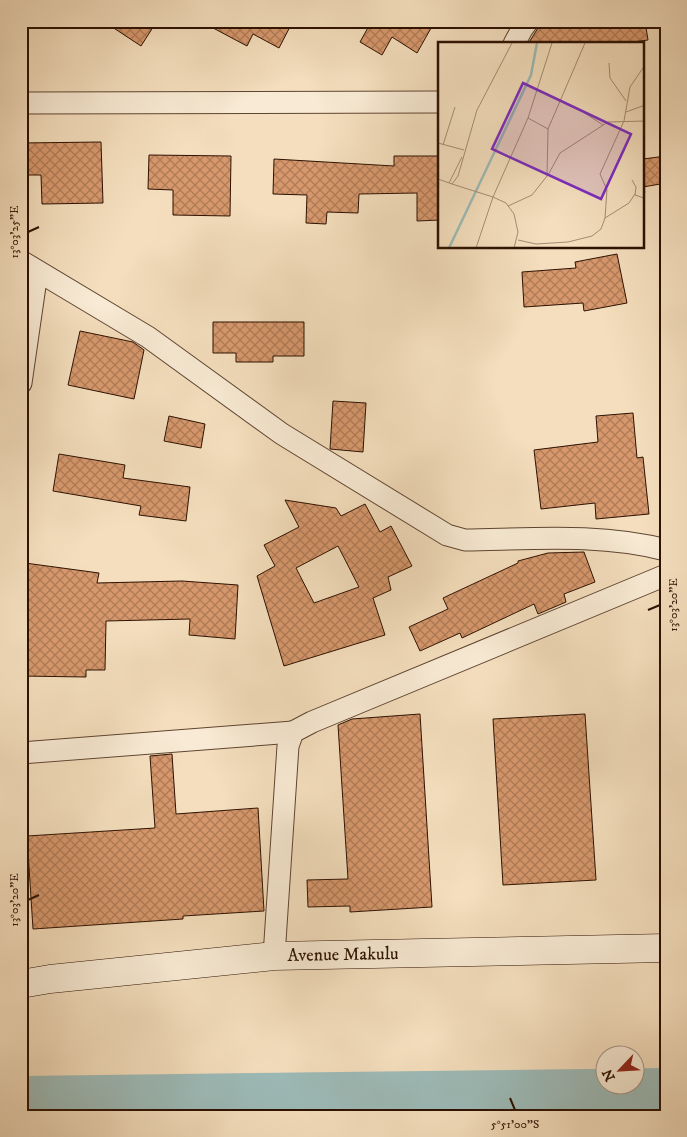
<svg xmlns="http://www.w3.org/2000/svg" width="687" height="1137" viewBox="0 0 687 1137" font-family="'IM FELL DW Pica',serif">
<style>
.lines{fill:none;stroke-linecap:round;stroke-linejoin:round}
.river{stroke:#9dbbb8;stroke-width:48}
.building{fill:url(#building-cross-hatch);stroke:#2d1101;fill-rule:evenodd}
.minor-casing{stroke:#5f4430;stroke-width:23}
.secondary-casing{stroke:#2d1101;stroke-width:29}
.minor{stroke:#f8ead4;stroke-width:21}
.secondary{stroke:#f8ead4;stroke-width:28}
.ticks{fill:none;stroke:#2d1101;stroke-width:2}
.labels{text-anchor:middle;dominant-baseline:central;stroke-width:4.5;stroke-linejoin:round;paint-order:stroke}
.street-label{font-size:18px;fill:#2d1101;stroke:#f8ead4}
.inset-river{fill:none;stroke:#9dbbb8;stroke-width:2.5}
.inset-road{fill:none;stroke:#a48c72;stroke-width:1}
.view{fill:#7b2cbf;fill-opacity:0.15;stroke:#7b2cbf;stroke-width:2.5}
.inset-edge{fill:none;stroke:#2d1101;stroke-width:2.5}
.neatline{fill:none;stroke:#2d1101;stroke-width:2}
.ticks-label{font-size:12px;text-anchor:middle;fill:#2d1101}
</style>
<defs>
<pattern id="building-cross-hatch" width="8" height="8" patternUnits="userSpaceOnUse" patternTransform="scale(1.25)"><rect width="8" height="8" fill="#d7986d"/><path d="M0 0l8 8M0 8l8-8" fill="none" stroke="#af7b57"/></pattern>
</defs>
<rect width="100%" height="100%" fill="#f4debd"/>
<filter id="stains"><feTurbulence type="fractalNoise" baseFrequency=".004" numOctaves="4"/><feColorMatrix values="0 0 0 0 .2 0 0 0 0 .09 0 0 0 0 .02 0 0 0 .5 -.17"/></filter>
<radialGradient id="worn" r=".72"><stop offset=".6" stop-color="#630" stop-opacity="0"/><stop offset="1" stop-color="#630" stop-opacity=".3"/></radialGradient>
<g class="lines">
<polyline class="river" points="21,1100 666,1092"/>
</g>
<g class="building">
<polygon points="103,21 157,21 141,46"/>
<polygon points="200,21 293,21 279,48 253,34 247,46"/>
<polygon points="366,21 435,21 417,53 392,37 382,55 360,42 370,24"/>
<polygon points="585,21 645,21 648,40 618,44 528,44 538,28"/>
<polygon points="101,142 103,203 42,204 41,175 21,175 21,143"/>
<polygon points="149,155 231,156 230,216 173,215 173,190 148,189"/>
<polygon points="394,156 440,156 440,220 417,221 417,193 359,194 358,213 327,212 326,224 306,223 307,195 273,194 274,159 394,166"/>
<polygon points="666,156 666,183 643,187 643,159"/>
<polygon points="617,254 627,303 584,311 583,303 524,307 522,272 576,268 575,262"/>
<polygon points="213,322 304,322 304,356 273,356 273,362 236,362 236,353 213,353"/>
<polygon points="80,331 133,342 144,350 134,399 68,385"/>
<polygon points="333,401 366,403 363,452 330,449"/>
<polygon points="633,413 637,458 643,457 649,514 596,519 595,503 541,509 534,450 598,442 596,416"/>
<polygon points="169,416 205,424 201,448 164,441"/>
<polygon points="59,454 125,465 123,478 190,487 186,521 139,515 141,506 53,491"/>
<path d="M285 500 336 508 341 516 365 504 380 532 391 526 412 566 388 577 391 590 373 598 385 635 284 666 257 576 275 566 264 545 299 527ZM338 546 359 587 314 603 296 568Z"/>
<polygon points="584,552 595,582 564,594 566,602 538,614 534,604 462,638 460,633 420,651 409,627 448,609 443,598 518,563 518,561 548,553"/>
<polygon points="25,563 99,573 97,583 182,581 238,585 235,639 189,635 190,619 106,621 105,670 86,670 86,677 21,676 21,594"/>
<polygon points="420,714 432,907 350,912 350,906 308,907 307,880 348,879 338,725 352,719"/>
<polygon points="585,714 596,880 503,885 493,719"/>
<polygon points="172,754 176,814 258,808 264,911 183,916 183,919 33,929 27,836 155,828 150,756"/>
</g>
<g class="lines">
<g class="minor-casing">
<g id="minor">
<polyline points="514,44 522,29 528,21"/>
<polyline points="21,103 440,102"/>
<path d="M21 261 148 337 282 434 447 535 465 540C532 539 601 533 666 550"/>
<polyline points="21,383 37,272"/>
<polyline points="21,753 293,732"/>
<polyline points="274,956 288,746 293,732 312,722 666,575"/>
</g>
</g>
<g class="secondary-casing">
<polyline id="secondary" points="21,984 50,979 274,956 666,948"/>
</g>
<use href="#minor" class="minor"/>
<use href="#secondary" class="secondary"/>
</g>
<path class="ticks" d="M28 232 39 227M648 610 660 605M28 900 39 895M510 1098 515 1110"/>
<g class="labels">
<g class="street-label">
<text transform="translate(343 955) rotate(-1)">Avenue Makulu</text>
</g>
</g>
<g transform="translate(438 42)">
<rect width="206" height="206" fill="#f4debd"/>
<path class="inset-river" d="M11 206 93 33 99 1"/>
<path class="inset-road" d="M171 21 172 36 188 59M145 70 165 83M188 70 207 63M110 87 147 1M0 101 26 108M5 103 17 65M110 133 122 111 170 80 207 79M0 137 14 142 20 134 39 68 74 1M194 138 198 145 197 153 206 156 207 149M11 141 24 115M14 142 55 155 90 76 114 1M70 164 94 153 109 134 110 87 90 76M167 176 191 161 197 152M80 198 98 202 130 200 154 194 163 187 167 176 169 148 162 132 186 79 192 45 207 23M38 206 55 155 68 161 76 172 80 190 76 206"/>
<path class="view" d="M85 41 193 92 163 157 54 107Z"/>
<rect width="206" height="206" class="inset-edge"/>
</g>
<rect width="687" height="1137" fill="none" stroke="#f4debd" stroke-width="55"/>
<g transform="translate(620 1070) rotate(245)"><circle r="24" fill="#f8ead4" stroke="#a79380"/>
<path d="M0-4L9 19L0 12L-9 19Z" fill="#8f2418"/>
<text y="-8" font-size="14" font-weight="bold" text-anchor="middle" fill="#2d1101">N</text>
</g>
<rect x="28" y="28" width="632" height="1082" class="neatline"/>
<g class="ticks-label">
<text transform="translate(14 232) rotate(-90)" y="4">13°03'25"E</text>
<text transform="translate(673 605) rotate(-90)" y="4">13°03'20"E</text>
<text transform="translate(14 900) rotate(-90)" y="4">13°03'20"E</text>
<text x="515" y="1128">5°51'00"S</text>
</g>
<rect width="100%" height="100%" filter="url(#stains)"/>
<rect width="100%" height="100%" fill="url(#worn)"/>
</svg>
